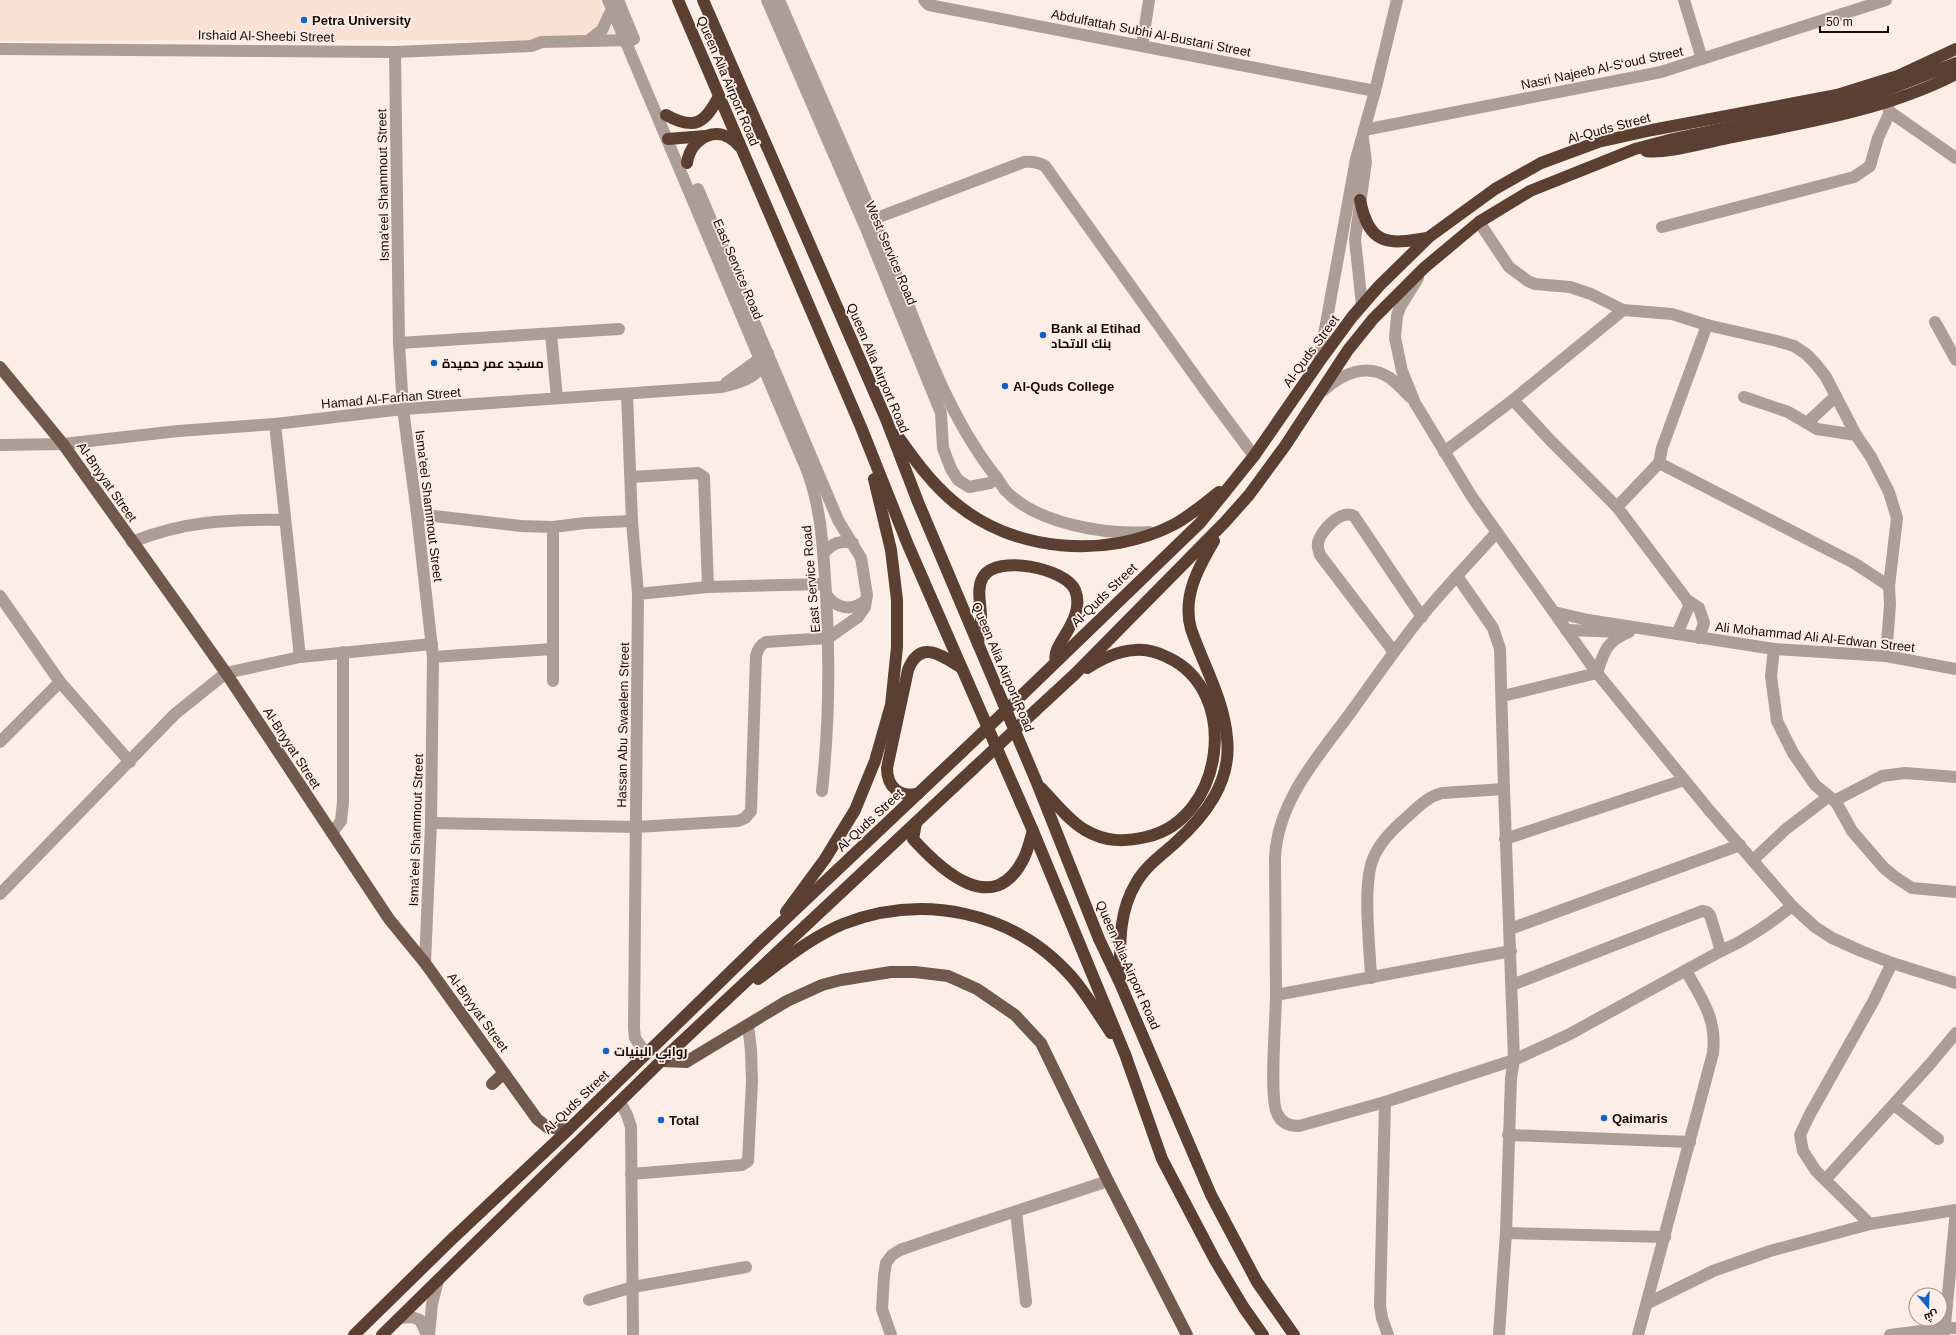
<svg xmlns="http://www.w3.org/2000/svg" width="1956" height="1335" viewBox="0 0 1956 1335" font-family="Helvetica,Cairo,sans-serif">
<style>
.built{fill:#fae1d4}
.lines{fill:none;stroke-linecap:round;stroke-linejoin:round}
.minor{stroke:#ac9d96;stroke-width:12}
.major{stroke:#71584c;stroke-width:12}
.highway{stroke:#5b4032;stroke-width:12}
.highway-bridge{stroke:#5b4032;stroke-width:12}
.poi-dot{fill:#1261cb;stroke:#fceee7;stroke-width:1.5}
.labels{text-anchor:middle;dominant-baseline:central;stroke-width:3.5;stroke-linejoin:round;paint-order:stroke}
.poi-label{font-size:13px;font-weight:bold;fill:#170c06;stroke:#fceee7;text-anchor:start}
.street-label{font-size:13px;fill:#170c06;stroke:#fceee7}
</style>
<rect width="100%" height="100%" fill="#fceee7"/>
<polygon class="built" points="0,0 600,0 617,40 0,41"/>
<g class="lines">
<g class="minor">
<path d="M608 0 806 468C822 508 823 551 826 593 830 660 829 726 822 791"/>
<polyline points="618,0 634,39"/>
<polyline points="767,0 865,226 941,413 943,448 951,469 958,480 969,487 990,483 997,478"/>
<path d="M779 0C815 84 853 168 888 253 918 328 944 409 993 473 998 478 1001 485 1005 490 1036 524 1106 535 1149 532"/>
<polyline points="924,0 929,5 1375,91"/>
<polyline points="1684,0 1702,59"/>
<polyline points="588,41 602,30 612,9"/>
<polyline points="1142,46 1149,0"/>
<polyline points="0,49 395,52 531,46 542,42 632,40"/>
<polyline points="395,52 399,343 403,409 417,514 433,657 431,823 425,963"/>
<polyline points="1887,106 1890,112 1956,158"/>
<polyline points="1364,130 1661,72 1886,0"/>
<polyline points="698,189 838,520 861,558 867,595 865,607 858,617 828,638"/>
<path d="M874 219 1024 162C1032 161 1038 162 1045 166L1205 390 1254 456"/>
<polyline points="1479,222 1509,267 1528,281 1535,284 1570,287 1591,294 1623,310 1672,314 1707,325 1777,341 1794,346 1806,354 1815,363 1826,377 1856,435 1871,457 1889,492 1897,518 1889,586 1890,605 1886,656"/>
<polyline points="1662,227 1854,177 1870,166 1878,138 1890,112"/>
<polyline points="1418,278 1400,307 1397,316 1395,338 1402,371 1415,403 1472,497 1597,673 1709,810 1792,906 1815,927 1832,938 1861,951 1892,963 1956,983"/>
<polyline points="1362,305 1355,240 1366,162 1363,139"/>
<polyline points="1935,322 1956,360"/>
<polyline points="551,334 557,398"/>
<polyline points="399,343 619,329"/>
<polyline points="1319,362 1356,159 1375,91 1397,0"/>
<polyline points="726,383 766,354"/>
<path d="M1324 390C1342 374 1367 362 1390 378 1397 383 1404 391 1410 397"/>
<polyline points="627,394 632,521 638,594 634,1028 635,1038 646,1054"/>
<polyline points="1744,397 1788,412 1817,429 1856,435"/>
<polyline points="1513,400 1550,440 1617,507 1687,600 1699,608 1704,623 1699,638"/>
<polyline points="1807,423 1836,396"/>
<polyline points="275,424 300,657"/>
<path d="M0 445 63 444 178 431 275 424 403 409 722 387C744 382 762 376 768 353"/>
<polyline points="1444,452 1513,400 1623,310"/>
<polyline points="1659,463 1854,563 1889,586"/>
<polyline points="631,477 698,473 704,477 708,587"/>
<polyline points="1617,507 1659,463 1662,448 1707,325"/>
<polyline points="417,514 521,526 553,527"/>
<path d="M1496 533C1471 561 1445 588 1421 617 1396 648 1374 680 1351 712 1318 757 1278 800 1275 857 1275 903 1276 949 1276 995 1276 1017 1269 1098 1277 1113 1281 1123 1289 1126 1299 1126L1385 1102 1514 1060 1568 1035 1721 951C1748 939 1769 924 1792 906"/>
<path d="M132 542C184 521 229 519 285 520"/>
<path d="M823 554C832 543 840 540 853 543"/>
<polyline points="638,594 708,587 825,584"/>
<path d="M826 594C836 609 852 612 866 600"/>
<polyline points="0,596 60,682 130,762"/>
<polyline points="1554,612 1588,620 1774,649 1886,656 1956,669"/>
<polyline points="1566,630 1626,632"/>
<polyline points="1677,634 1689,606 1687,600"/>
<polyline points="1774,649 1771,676 1777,721 1793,753 1815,785 1836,802 1852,831 1884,868 1895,877 1912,888 1956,892"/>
<path d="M1394 652 1320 555C1319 551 1317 547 1318 543 1320 531 1341 509 1354 516L1422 617"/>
<polyline points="433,657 552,649"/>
<polyline points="553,681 553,527 585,523 632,521"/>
<path d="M1503 696 1597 673C1604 651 1607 641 1629 632"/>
<polyline points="0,742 60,682"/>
<polyline points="1834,801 1882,776 1905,773 1956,777"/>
<path d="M431 823 636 827 738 821 745 818 751 811 756 656C758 649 760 645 766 642L828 638"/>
<polyline points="332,833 341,821 343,802 343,652"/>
<polyline points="1505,839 1684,780"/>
<polyline points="1753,860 1786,829 1828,797"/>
<polyline points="0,894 175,714 226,673 300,657 432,644"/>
<polyline points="1510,929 1740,845"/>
<path d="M1371 978C1370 948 1362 885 1373 859 1379 843 1394 828 1407 817 1418 807 1427 797 1442 793L1504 789 1500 649 1493 628 1457 576"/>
<polyline points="1512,985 1702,911 1707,912 1710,915 1721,951"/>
<polyline points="1276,995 1511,951"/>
<polyline points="620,1102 627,1115 631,1127 633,1335"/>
<polyline points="1385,1102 1380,1306 1382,1318 1388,1335"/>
<polyline points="1894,1105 1938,1139"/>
<polyline points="1508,1135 1690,1142"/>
<polyline points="631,1174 742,1165 748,1161 752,1081 751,1050 748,1025"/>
<polyline points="1825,1180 1931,1063 1956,1033"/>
<polyline points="1016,1212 1026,1302"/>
<polyline points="1870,1224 1816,1171 1803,1151 1800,1135 1810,1114 1873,1002 1892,963"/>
<polyline points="1506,1233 1665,1237"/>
<polyline points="589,1300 633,1287 746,1267"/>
<polyline points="1648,1303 1713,1271 1770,1251 1870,1224 1956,1210"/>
<polyline points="400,1318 412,1317 420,1320 427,1335"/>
<polyline points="429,1335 432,1304 438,1280"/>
<path d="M891 1335 882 1309 884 1276 886 1263 892 1255 900 1250C969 1226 1039 1204 1108 1181"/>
<polyline points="1499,1335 1506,1233 1511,1078 1514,1060 1504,789"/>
<path d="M1638 1335 1713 1053C1717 1019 1702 999 1686 971"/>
<polyline points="1890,1335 1945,1328 1956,1328"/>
<polyline points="1944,1335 1956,1210"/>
</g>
<g class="major">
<polyline points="0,367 63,444 183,612 226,673 389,919 425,963 537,1119 547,1127 568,1130"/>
<polyline points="661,1061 686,1062 787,1001 822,985 841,980 891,972 915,972 948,976 977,989 1015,1015 1041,1043 1108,1181 1187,1335"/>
<polyline points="492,1084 504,1073"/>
</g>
<g class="highway">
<polyline points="678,0 861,427 908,545 1033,831 1125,1054 1162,1159 1215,1260 1244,1308 1263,1335"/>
<polyline points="703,0 886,419 918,502 1037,783 1099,939 1120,983 1211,1195 1257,1282 1294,1335"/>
<path d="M666 115C695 131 705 123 719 96"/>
<polyline points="668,139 705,136"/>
<path d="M1646 151C1666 154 1702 143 1723 139 1802 123 1884 111 1956 74"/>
<path d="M687 163C691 136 720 123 739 146"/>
<path d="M1360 200C1369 245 1387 245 1427 238"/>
<path d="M897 435C914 459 931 483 954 502 1013 552 1106 560 1175 524 1191 515 1205 503 1219 492"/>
<path d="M978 644C979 635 981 625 981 616 981 604 976 589 983 577 996 554 1065 568 1075 590 1087 619 1050 646 1056 660"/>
<polyline points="1023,694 1200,523 1254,456 1319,362 1352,317 1379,286 1429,237 1495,189 1541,163 1598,142 1652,130 1837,95 1898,76 1956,49"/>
<polyline points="1035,711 1075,674 1225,522 1249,495 1285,446 1348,350 1373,319 1424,268 1479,222 1530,191 1635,149 1673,139 1836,105 1879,93 1956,63"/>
<path d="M1041 788C1055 802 1068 820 1085 830 1105 842 1124 842 1146 837 1224 820 1242 691 1167 657 1157 652 1146 649 1135 650 1117 651 1102 659 1087 668"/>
<path d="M918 794C899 797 887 787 887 768L908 670C920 639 941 655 960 667"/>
<path d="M916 823 913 839C942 871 994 919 1024 858 1028 850 1030 840 1033 831"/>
<polyline points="786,912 825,859 855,810 875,761 891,705 897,647 897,600 891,550 874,479"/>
<path d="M758 979C785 959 812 937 843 924 923 893 1013 911 1071 976 1086 993 1098 1014 1111 1033"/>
<path d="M1120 980C1120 945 1118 913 1136 883 1145 867 1160 856 1174 844 1205 816 1232 782 1227 738 1224 700 1203 664 1191 629 1182 597 1198 568 1214 541"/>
<polyline points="354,1335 451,1240 568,1130 759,944 962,752"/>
<polyline points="382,1335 661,1061 973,769"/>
</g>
<g class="highway-bridge">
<polyline points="962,752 1023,694"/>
<polyline points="973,769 1035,711"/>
</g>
</g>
<g class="poi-dot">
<circle cx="304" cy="20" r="4"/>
<circle cx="1043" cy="335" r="4"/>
<circle cx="434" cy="363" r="4"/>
<circle cx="1005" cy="386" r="4"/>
<circle cx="606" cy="1051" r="4"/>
<circle cx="1604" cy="1118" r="4"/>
<circle cx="661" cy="1120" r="4"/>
</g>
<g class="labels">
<g class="poi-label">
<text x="312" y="20">Petra University</text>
<text x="1051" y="328">Bank al Etihad<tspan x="1051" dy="15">بنك الاتحاد</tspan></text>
<text x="442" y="363">مسجد عمر حميدة</text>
<text x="1013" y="386">Al-Quds College</text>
<text x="614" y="1051">روابي البنيات</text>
<text x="1612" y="1118">Qaimaris</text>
<text x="669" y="1120">Total</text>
</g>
<g class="street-label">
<text transform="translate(1151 33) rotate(11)">Abdulfattah Subhi Al-Bustani Street</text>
<text transform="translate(266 36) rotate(1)">Irshaid Al-Sheebi Street</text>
<text transform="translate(1602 68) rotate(-12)">Nasri Najeeb Al-S‘oud Street</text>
<text transform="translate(728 81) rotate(67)">Queen Alia Airport Road</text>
<text transform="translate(1609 128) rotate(-15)">Al-Quds Street</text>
<text transform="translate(383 185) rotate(-91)">Isma'eel Shammout Street</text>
<text transform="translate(891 253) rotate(67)">West Service Road</text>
<text transform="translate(738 269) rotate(67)">East Service Road</text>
<text transform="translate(1311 351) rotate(-54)">Al-Quds Street</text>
<text transform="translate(878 368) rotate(67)">Queen Alia Airport Road</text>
<text transform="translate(391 398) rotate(-5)">Hamad Al-Farhan Street</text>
<text transform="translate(107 482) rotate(55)">Al-Bnyyat Street</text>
<text transform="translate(429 506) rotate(83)">Isma'eel Shammout Street</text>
<text transform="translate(811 579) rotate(-95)">East Service Road</text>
<text transform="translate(1104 595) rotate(-44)">Al-Quds Street</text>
<text transform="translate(1815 637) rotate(6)">Ali Mohammad Ali Al-Edwan Street</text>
<text transform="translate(1003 667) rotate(67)">Queen Alia Airport Road</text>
<text transform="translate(623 725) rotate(-89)">Hassan Abu Swaelem Street</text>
<text transform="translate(292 748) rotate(57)">Al-Bnyyat Street</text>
<text transform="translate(870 820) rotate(-43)">Al-Quds Street</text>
<text transform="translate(416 830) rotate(-88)">Isma'eel Shammout Street</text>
<text transform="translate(1128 965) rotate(66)">Queen Alia Airport Road</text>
<text transform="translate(478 1012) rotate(54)">Al-Bnyyat Street</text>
<text transform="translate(576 1102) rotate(-44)">Al-Quds Street</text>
</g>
</g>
<g transform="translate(1928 1307) rotate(161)"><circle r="19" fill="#fceee7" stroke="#a0948d"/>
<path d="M0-3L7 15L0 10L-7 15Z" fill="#1261cb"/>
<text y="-6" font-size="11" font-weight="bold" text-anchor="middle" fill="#170c06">ش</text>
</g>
<path d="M1820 26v6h68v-6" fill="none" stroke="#170c06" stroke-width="2"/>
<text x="1826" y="26" font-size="12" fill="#170c06" stroke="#fceee7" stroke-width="3" paint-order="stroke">50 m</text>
</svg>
